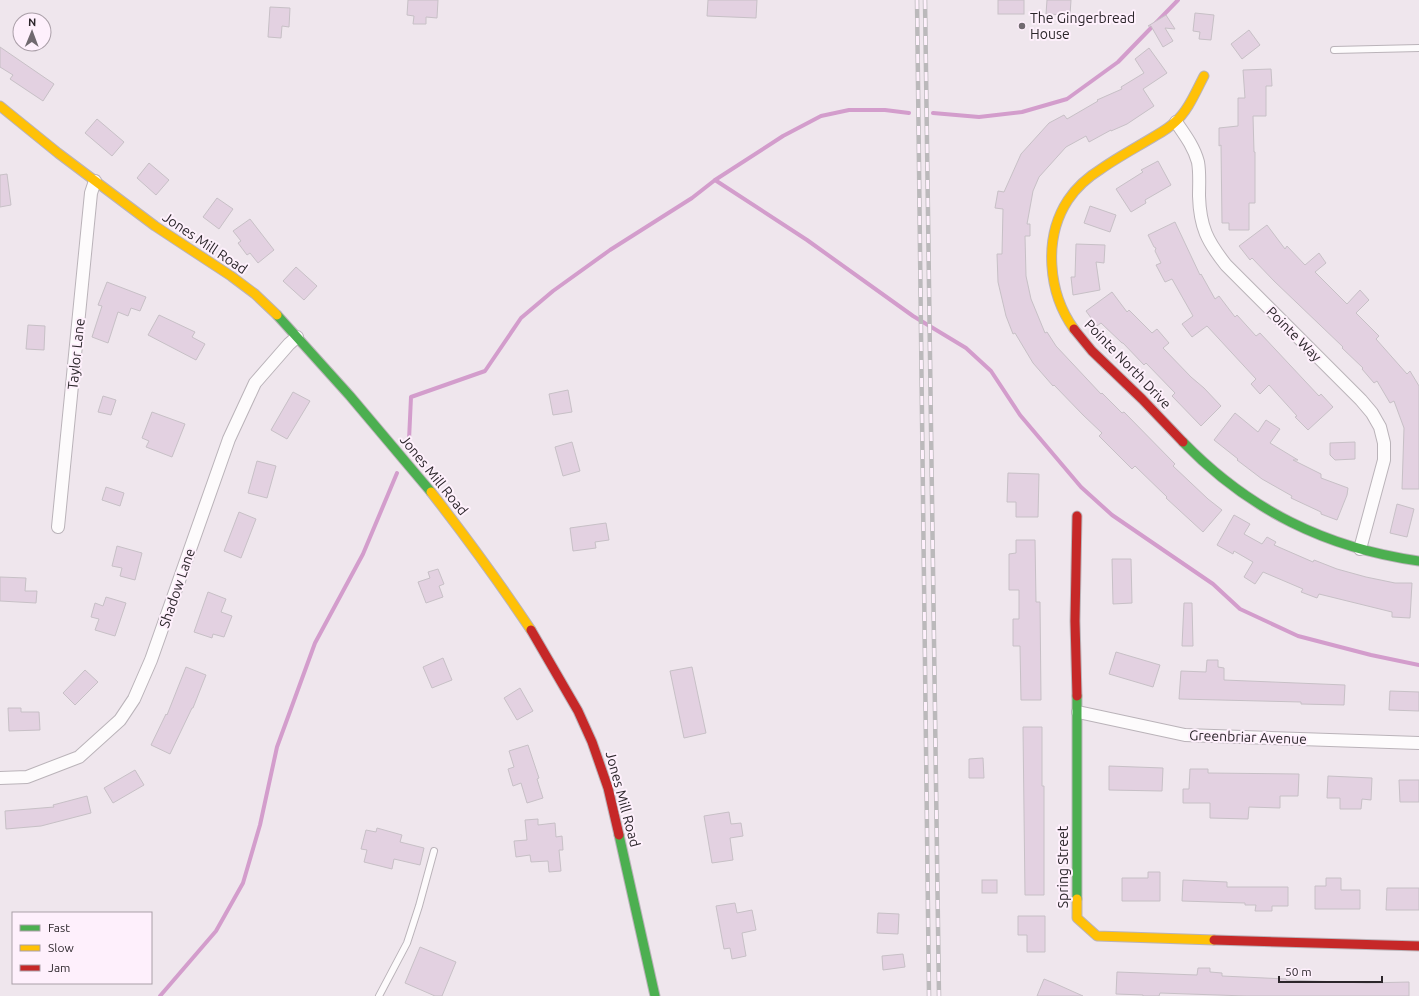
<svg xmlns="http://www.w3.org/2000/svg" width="1419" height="996" viewBox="0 0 1419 996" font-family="Ubuntu,sans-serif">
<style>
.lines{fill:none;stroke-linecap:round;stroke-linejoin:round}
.stream{stroke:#d39dcc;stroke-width:4}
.building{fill:#e3d1e1;stroke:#c7c0c6}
.lane-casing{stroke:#bab3b9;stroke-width:8}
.street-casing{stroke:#bab3b9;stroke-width:14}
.fast-casing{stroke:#bab3b9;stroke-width:11}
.slow-casing{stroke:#bab3b9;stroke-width:11}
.jam-casing{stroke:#bab3b9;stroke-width:11}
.lane{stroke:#fdfbfc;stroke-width:6}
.street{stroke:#fdfbfc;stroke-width:12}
.fast{stroke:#4caf50;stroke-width:9}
.slow{stroke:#ffc107;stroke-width:9}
.jam{stroke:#c62828;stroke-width:9}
.rail-casing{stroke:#bbb9bb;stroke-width:4.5}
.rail{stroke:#fef0fc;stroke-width:3;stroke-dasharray:9;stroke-linecap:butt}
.poi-dot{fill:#70696f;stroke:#fef0fc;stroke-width:1.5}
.labels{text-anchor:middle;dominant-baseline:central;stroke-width:4;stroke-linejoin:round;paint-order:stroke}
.poi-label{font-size:14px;fill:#2c262b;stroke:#fef0fc;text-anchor:start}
.street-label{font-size:14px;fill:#2c262b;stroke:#fef0fc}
</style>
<rect width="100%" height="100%" fill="#efe6ed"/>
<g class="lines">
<g class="stream">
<polyline points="933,113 979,117 1022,112 1067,99 1118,62 1178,0"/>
<polyline points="715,180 807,240 913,316 966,348 991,371 1020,415 1081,487 1112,515 1213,584 1240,609 1298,636 1371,655 1419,665"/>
<polyline points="409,440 411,397 485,371 521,318 553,291 610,250 692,198 715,180 783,136 821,116 849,110 885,110 909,113"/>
<polyline points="160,996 216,931 243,883 260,825 277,747 315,643 363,554 397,473"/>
</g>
</g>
<g class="building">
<polygon points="408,0 438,0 437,18 426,17 426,24 413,24 414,16 407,15"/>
<polygon points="708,0 757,0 756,18 707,16"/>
<rect x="998" y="0" width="26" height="14"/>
<polygon points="1047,0 1071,0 1070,15 1046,14"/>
<polygon points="270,7 290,8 289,27 282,26 281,38 268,37"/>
<polygon points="1195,13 1214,15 1211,40 1199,39 1200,32 1193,31"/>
<polygon points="1166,15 1175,29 1165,28 1173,41 1163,47 1151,26 1148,26"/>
<polygon points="1249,30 1260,45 1242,59 1231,44"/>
<polygon points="0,47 54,84 43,101 10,79 13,75 0,67"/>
<polygon points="1149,48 1167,73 1143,89 1154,106 1127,124 1111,131 1111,130 1089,142 1086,136 1066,147 1039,177 1033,191 1027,224 1030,224 1030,236 1025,236 1026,276 1031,299 1045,333 1047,332 1056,346 1101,394 1102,393 1122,413 1124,412 1175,464 1173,466 1208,499 1222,510 1203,532 1166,498 1167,497 1135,466 1132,469 1099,436 1102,433 1083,415 1054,385 1053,386 1033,363 1015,333 1013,334 1006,316 998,282 997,254 1002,254 1003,209 995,208 998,191 1004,192 1021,154 1049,123 1064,115 1067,119 1098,101 1097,100 1122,89 1121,87 1144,73 1135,59"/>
<polygon points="1271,69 1272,86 1266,86 1266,116 1253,116 1254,152 1255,152 1255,203 1249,203 1249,230 1229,230 1229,223 1222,223 1221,145 1219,146 1219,128 1238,126 1238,98 1245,98 1243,70"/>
<polygon points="97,119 124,142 112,156 85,133"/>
<polygon points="1158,161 1171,185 1145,200 1146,203 1131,212 1116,189 1143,172 1141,170"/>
<polygon points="149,163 169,180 156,195 137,178"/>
<polygon points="7,174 11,205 0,207 0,175"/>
<polygon points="217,198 233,209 219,229 203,217"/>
<polygon points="1090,206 1116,215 1110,232 1084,223"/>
<polygon points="250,219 274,250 258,263 250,253 247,255 238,243 241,241 233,231"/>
<polygon points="1175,222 1200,275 1201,274 1215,299 1219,296 1235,317 1237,315 1256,336 1260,333 1319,396 1321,394 1333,407 1308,430 1295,417 1297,416 1269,385 1260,394 1251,384 1256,379 1207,326 1192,337 1182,324 1193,316 1172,279 1165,282 1156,265 1161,263 1155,251 1156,248 1154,247 1148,235"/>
<polygon points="1267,225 1285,249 1287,246 1305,265 1319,253 1326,263 1315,272 1347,304 1360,290 1369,300 1356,313 1379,336 1376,339 1407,374 1410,371 1419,386 1419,489 1402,489 1404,428 1394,401 1390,403 1377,381 1374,383 1362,369 1363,368 1342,348 1343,347 1274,281 1252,258 1250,260 1239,246"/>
<polygon points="1076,244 1105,245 1104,263 1096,262 1100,290 1073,295 1071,277 1075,277"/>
<polygon points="296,267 317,286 304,300 283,281"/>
<polygon points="107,282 146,297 140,311 131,308 128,316 118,312 108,343 92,337 102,306 98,305"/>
<polygon points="1112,292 1127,312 1129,310 1152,333 1157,329 1169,343 1163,348 1191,377 1204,388 1221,406 1201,426 1172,396 1175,393 1146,363 1144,365 1123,343 1122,343 1101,323 1097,326 1086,311"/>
<polygon points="159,315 195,332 192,337 205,344 196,360 148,335"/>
<polygon points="28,325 45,326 44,350 26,349"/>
<polygon points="568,390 572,412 553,415 549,394"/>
<polygon points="293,392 310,401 287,439 271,430"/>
<polygon points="103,396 116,400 111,415 98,412"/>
<polygon points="152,412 185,424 172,457 146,447 149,441 142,438"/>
<polygon points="1235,413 1258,432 1266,420 1280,429 1270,443 1298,460 1293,460 1321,474 1321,478 1348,488 1347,495 1337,520 1321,514 1321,512 1291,498 1292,496 1262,479 1237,460 1238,459 1214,440"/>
<polygon points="572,442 580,471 563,476 555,447"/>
<polygon points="1355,442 1355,459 1335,460 1330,455 1330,443"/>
<polygon points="257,461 276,466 267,498 248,493"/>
<polygon points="1008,473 1039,474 1038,517 1016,517 1016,502 1007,502"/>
<polygon points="106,487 124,493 120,506 102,500"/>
<polygon points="1397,504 1414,509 1407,537 1390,533"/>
<polygon points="239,512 256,519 241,558 224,551"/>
<polygon points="1234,515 1250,524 1244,534 1262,544 1267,537 1276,542 1274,545 1313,562 1314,560 1337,569 1366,577 1395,583 1412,583 1410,618 1392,617 1392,612 1319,594 1317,598 1301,592 1303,589 1263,572 1255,584 1244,577 1253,562 1234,551 1233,554 1217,545"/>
<polygon points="606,523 609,540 595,542 596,548 573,551 570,528"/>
<polygon points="1016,540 1035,540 1036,602 1040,602 1041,700 1021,700 1020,646 1013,646 1013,619 1019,619 1019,590 1009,590 1009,554 1016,553"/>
<polygon points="117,546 142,553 135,580 120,576 122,568 112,566"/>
<polygon points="1112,559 1131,559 1132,603 1113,604"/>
<polygon points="438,569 444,584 439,586 443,597 426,603 418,582 430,578 428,572"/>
<polygon points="0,577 26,578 25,591 37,591 36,603 0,601"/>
<polygon points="208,592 226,599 221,612 232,616 224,637 213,634 212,638 194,632"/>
<polygon points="106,597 126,603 115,636 95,630 99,619 91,617 95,603 103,606"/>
<polygon points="1184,603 1192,603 1193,646 1182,646"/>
<polygon points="1116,652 1160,665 1153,687 1109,674"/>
<polygon points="443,658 452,680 432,688 423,667"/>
<polygon points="1207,660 1218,660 1218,667 1224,668 1224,680 1345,685 1344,705 1301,704 1301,702 1179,699 1181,671 1206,672"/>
<polygon points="186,667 206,675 193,708 192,708 170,754 151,745 166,714 167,715"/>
<polygon points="692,667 706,733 684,738 670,671"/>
<polygon points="85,670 98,682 75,705 63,693"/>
<polygon points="520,688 533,711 517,720 504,698"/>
<polygon points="1390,691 1419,692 1419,711 1389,710"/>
<polygon points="8,708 21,708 21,712 39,712 40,730 9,731"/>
<polygon points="1023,727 1042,727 1042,786 1044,786 1044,895 1025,895"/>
<polygon points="528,745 539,778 537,779 543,798 527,803 521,783 513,786 508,769 514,767 509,751"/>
<polygon points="983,758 984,778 969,778 969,759"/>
<polygon points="1109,766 1163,768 1162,791 1109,790"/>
<polygon points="1190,769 1208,769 1208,773 1299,774 1298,796 1280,796 1280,808 1249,807 1248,819 1210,818 1210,803 1183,803 1183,789 1189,789"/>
<polygon points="135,770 144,785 113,803 104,788"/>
<polygon points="1328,776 1372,778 1371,800 1362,799 1361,809 1340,809 1340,798 1327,798"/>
<polygon points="1399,780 1419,780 1419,802 1400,802"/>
<polygon points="87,796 91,813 41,826 6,829 5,811 54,807 53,805"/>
<polygon points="729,812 731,824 741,823 743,836 730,838 733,860 712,863 704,816"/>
<polygon points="538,819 538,825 555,823 556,837 562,836 563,850 559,850 561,871 549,872 548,861 531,862 530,855 516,857 514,841 527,840 525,820"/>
<polygon points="377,828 402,835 400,842 424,848 420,865 394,859 392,869 364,862 367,850 361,849 366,830 376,832"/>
<polygon points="1148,872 1160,872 1160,901 1122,901 1122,878 1148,878"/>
<polygon points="1326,878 1341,878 1341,890 1360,890 1360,909 1315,909 1315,886 1326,886"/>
<rect x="982" y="880" width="15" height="13"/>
<polygon points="1183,880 1227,882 1227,887 1288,887 1288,906 1272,906 1272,911 1255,911 1256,905 1245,905 1245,903 1182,901"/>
<polygon points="1387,888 1419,888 1419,910 1386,910"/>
<polygon points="735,903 737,913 752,910 756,930 742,933 746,956 732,959 730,948 724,949 716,906"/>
<polygon points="878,913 899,914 898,934 877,933"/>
<polygon points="1018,916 1045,916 1045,952 1027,952 1027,935 1018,935"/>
<polygon points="420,947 456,962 442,996 435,996 405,983"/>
<polygon points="903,954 905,967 883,970 882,956"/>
<polygon points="1198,968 1210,968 1210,972 1222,973 1222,976 1286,979 1286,980 1367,983 1409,982 1409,996 1246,996 1160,993 1159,996 1143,996 1143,995 1116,994 1117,972 1197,975"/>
<polygon points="1044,979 1054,983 1083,996 1037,996"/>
</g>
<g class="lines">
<g class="lane-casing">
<g id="lane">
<polyline points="1334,50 1419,48"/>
<polyline points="379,996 407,943 419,906 434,851"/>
</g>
</g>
<g class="street-casing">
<g id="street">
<path d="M1176 122C1185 135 1194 147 1198 162 1200 173 1199 185 1199 196 1200 227 1207 241 1226 265L1361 400 1372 413 1380 427 1384 443V460L1360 549"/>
<polyline points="58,527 91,193 95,181"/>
<polyline points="1078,712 1185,735 1419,743"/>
<polyline points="0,778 27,777 79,757 120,720 134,699 151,660 229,439 255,383 289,344 297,337"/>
</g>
</g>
<g class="fast-casing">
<g id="fast">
<polyline points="277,315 350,396 431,492"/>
<path d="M1183 442C1249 510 1326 548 1419 561"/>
<polyline points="619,835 655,996"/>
<polyline points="1077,899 1077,696"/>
</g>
</g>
<g class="slow-casing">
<g id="slow">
<polyline points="0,106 58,153 155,226 231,276 255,294 277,315"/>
<path d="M1074 329C1048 293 1043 238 1068 200 1076 188 1088 177 1101 169 1118 157 1137 147 1155 136 1162 132 1169 128 1175 122 1188 111 1196 91 1204 76"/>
<path d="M431 492C466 537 499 582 531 630"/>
<polyline points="1077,899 1077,918 1097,936 1214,940"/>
</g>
</g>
<g class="jam-casing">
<g id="jam">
<polyline points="1074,329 1092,351 1142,399 1183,442"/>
<polyline points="1077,516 1075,621 1077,696"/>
<polyline points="531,630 578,711 592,742 608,788 619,835"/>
<polyline points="1214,940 1419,946"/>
</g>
</g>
<use href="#lane" class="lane"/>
<use href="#street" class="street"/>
<use href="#fast" class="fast"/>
<use href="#slow" class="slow"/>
<use href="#jam" class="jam"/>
<g class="rail-casing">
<g id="rail">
<polyline points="917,0 929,996"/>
<polyline points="925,0 939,996"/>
</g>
</g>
<use href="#rail" class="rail"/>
</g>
<circle class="poi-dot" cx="1022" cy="26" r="4"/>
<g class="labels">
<g class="poi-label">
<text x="1030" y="18">The Gingerbread<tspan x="1030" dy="16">House</tspan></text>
</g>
<g class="street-label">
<text transform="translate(205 243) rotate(34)">Jones Mill Road</text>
<text transform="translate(1294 334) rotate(45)">Pointe Way</text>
<text transform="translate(76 354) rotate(-84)">Taylor Lane</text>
<text transform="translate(1128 364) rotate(46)">Pointe North Drive</text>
<text transform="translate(434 475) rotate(51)">Jones Mill Road</text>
<text transform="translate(177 588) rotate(-71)">Shadow Lane</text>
<text transform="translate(1248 737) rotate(2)">Greenbriar Avenue</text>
<text transform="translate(623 799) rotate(75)">Jones Mill Road</text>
<text transform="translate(1063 867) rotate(-90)">Spring Street</text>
</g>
</g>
<rect x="12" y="912" width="140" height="72" fill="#fef0fc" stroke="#aa9fa8"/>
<rect x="20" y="925" width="20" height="6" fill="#4caf50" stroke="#aa9fa8"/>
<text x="48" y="932" font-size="12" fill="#2c262b">Fast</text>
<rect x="20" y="945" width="20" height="6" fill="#ffc107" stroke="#aa9fa8"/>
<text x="48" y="952" font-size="12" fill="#2c262b">Slow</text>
<rect x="20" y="965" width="20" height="6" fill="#c62828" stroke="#aa9fa8"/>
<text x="48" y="972" font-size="12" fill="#2c262b">Jam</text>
<g transform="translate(32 32) rotate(1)"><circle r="19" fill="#fef0fc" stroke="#aa9fa8"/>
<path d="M0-3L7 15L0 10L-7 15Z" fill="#70696f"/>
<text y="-6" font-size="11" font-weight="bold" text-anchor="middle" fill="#2c262b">N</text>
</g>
<path d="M1279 976v6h103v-6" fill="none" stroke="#2c262b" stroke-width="2"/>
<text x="1285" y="976" font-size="12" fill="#2c262b" stroke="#fef0fc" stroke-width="3" paint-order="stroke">50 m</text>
</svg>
